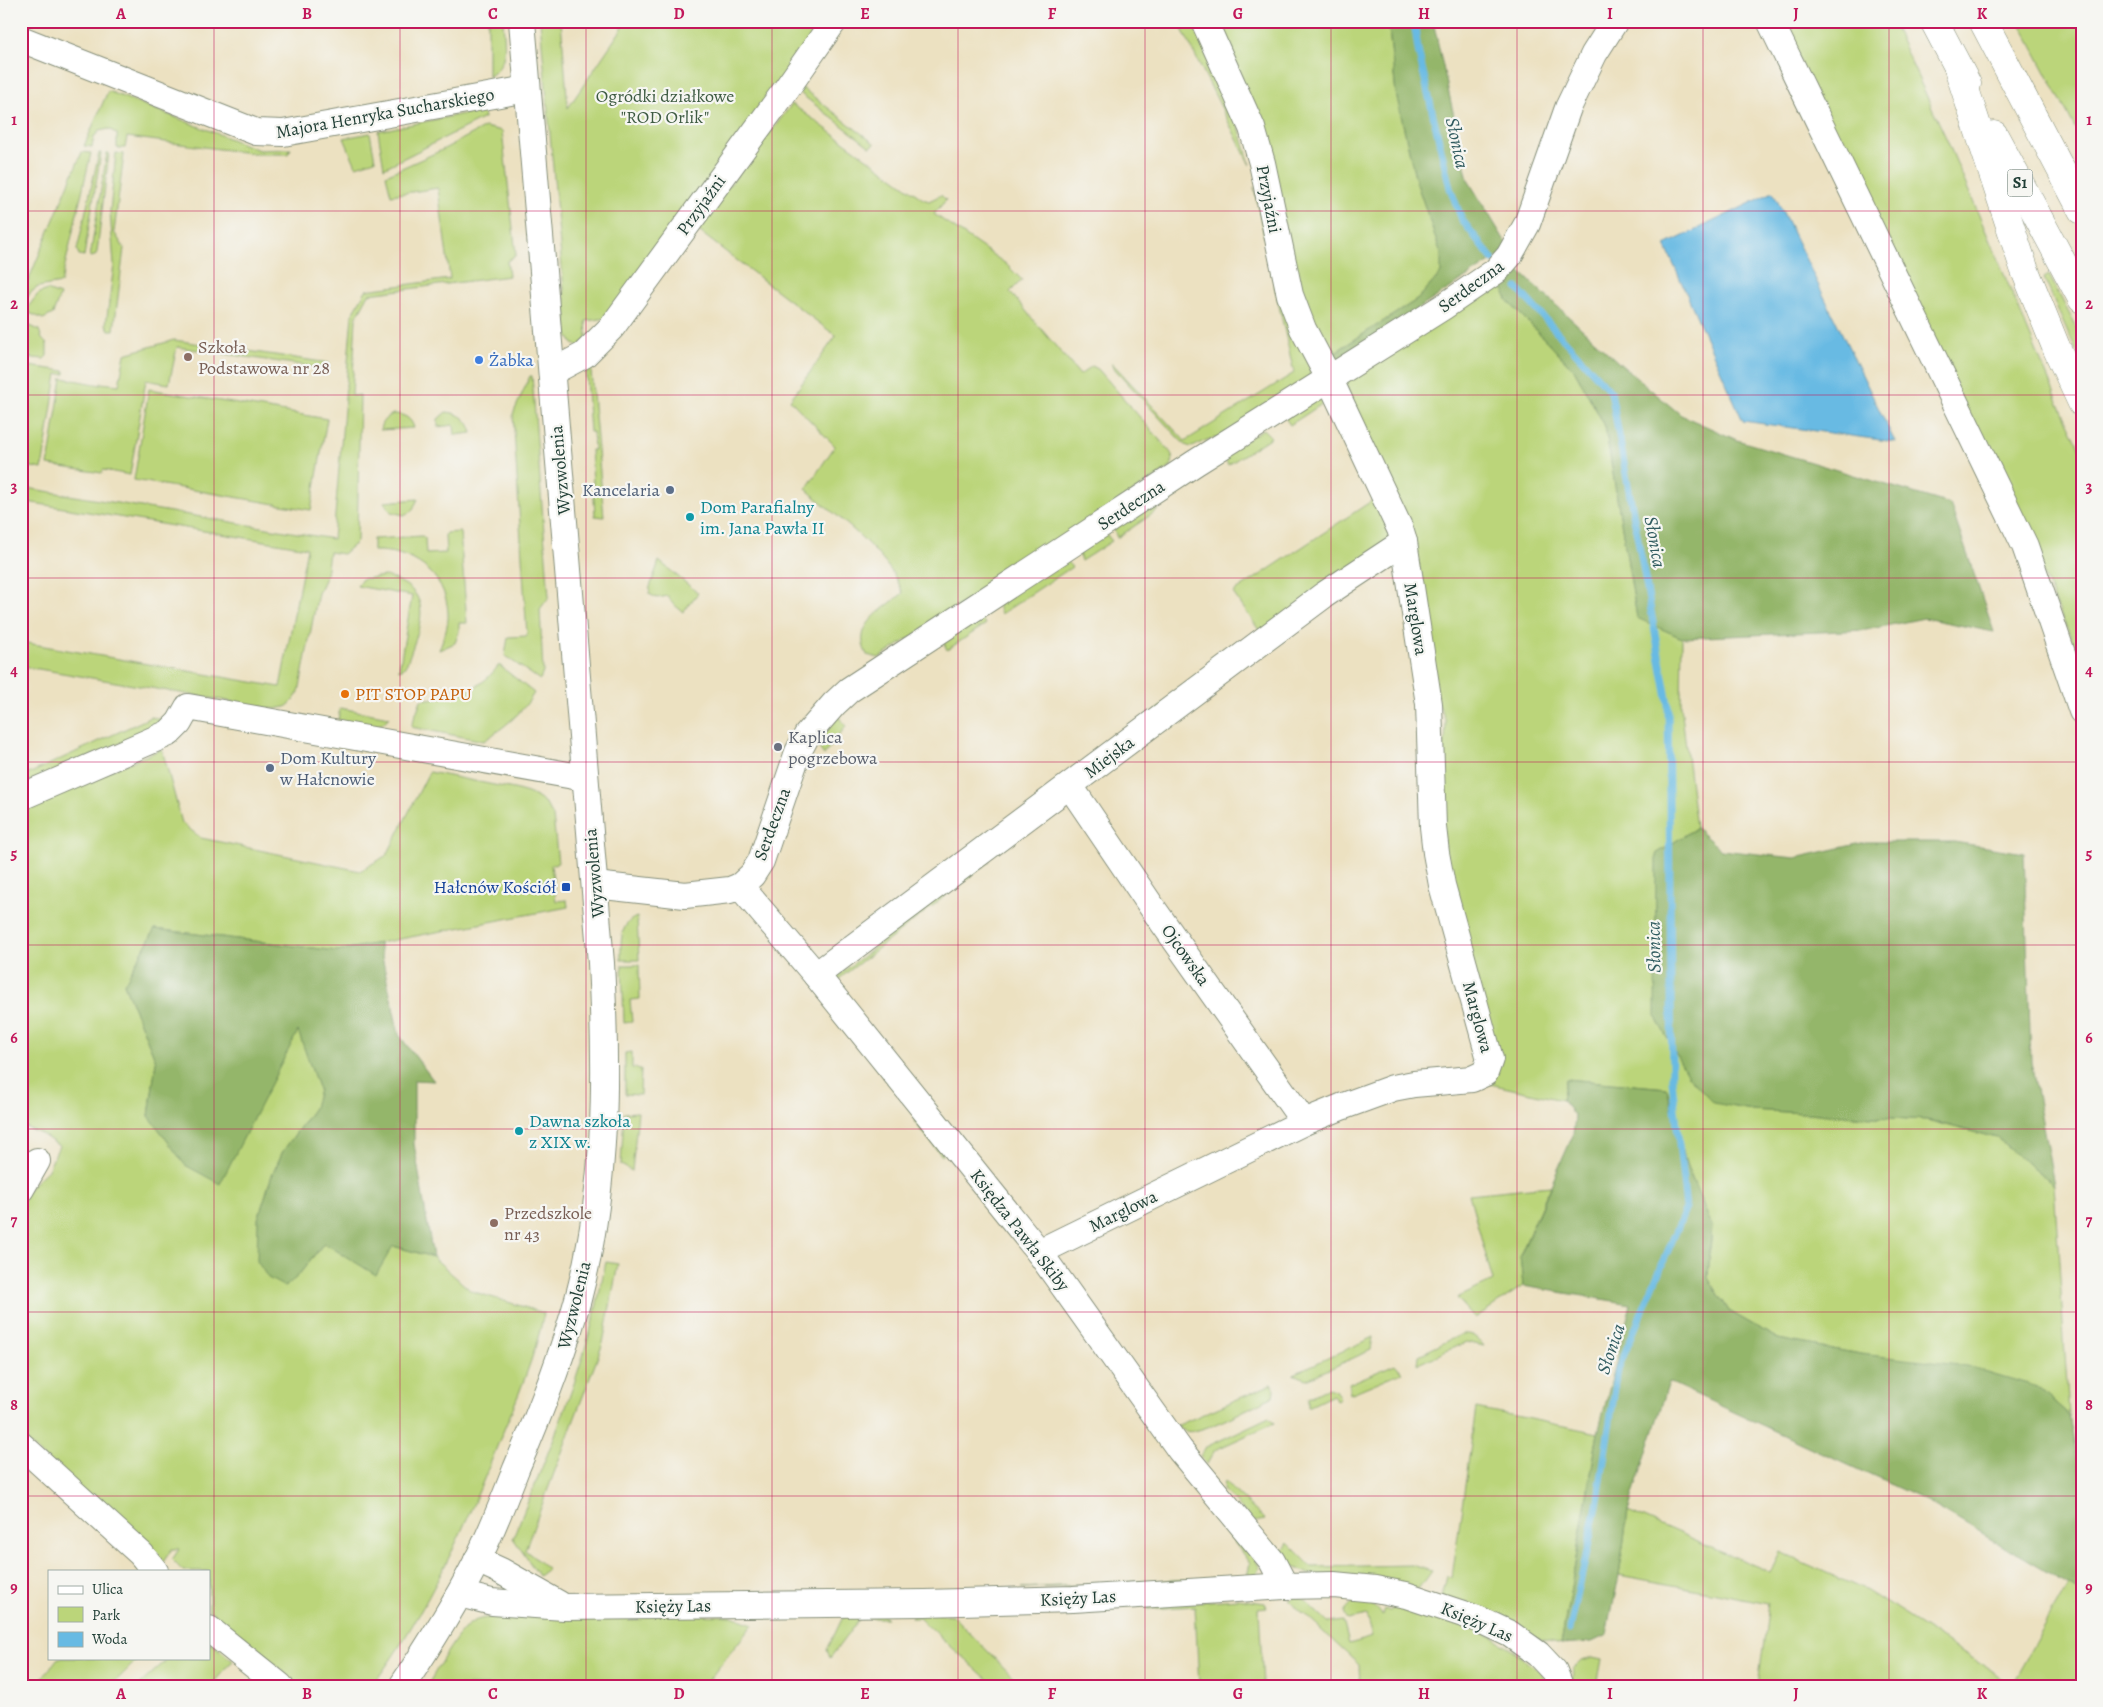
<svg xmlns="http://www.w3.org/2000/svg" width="2103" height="1707" viewBox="0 0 2103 1707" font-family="Alegreya,serif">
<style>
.green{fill:#bbd57a;stroke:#6d8957}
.forest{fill:#94b66a;stroke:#5a7a4f}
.water{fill:#67bae3;stroke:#437c8c}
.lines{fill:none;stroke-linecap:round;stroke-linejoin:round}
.stream{stroke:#67bae3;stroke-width:7}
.minor-casing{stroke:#868f7a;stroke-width:28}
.highway-casing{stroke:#868f7a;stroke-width:29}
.minor{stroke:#fff;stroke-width:26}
.highway{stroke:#fff;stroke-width:28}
.grid{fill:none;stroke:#c2185b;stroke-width:1;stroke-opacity:0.55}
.education-dot{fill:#8d6e63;stroke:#f6f6f2;stroke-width:2}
.shop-dot{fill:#3f7fe0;stroke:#f6f6f2;stroke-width:2}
.service-dot{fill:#5c6f8a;stroke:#f6f6f2;stroke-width:2}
.culture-dot{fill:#0f9aa8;stroke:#f6f6f2;stroke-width:2}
.food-dot{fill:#e8710a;stroke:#f6f6f2;stroke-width:2}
.worship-dot{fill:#6b7280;stroke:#f6f6f2;stroke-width:2}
.transit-dot{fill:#1a4fb4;stroke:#f6f6f2;stroke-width:2}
.labels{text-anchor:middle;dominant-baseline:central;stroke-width:4.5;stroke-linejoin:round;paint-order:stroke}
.shield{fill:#f6f6f2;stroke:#60746d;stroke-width:1}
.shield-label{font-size:16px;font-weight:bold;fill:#1f3d34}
.park-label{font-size:18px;fill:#3e5b42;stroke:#f6f6f2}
.street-label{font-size:18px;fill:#1f3d34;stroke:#f6f6f2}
.education-label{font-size:18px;fill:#785e54;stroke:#f6f6f2;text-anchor:start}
.shop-label{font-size:18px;fill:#366cbe;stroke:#f6f6f2;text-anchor:start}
.service-label{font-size:18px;fill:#4e5e75;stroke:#f6f6f2;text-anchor:end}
.culture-label{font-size:18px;fill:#0d838f;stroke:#f6f6f2;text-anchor:start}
.food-label{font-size:18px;fill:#c56008;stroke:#f6f6f2;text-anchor:start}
.worship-label{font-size:18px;fill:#5b616d;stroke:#f6f6f2;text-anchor:start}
.transit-label{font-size:18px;fill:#164399;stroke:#f6f6f2;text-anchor:end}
.water-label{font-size:19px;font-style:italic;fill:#315c60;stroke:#f6f6f2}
.neatline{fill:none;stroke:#c2185b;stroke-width:2}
.grid-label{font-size:16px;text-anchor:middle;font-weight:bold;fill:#c2185b}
</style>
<rect width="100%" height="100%" fill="#f6f6f2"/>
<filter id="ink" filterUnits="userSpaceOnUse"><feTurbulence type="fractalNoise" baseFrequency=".02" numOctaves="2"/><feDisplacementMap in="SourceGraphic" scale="10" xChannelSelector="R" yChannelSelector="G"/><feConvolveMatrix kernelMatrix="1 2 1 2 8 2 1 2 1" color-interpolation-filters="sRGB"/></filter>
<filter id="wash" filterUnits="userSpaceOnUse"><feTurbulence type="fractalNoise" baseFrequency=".0096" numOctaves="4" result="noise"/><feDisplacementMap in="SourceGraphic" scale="20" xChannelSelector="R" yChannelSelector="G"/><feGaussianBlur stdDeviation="1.12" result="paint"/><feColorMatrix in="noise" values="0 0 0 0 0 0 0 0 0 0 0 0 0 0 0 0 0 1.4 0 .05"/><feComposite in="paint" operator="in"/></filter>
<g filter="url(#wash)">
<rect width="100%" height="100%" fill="#ece1c1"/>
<g class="green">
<path d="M488 21H503C504 42 510 65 488 77Z"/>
<polygon points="540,21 561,21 568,108 627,21 825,21 608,318 586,321 587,337 579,346 573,344 568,336"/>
<polygon points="1178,21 1193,21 1234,109 1250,165"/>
<polygon points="1214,21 1388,21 1396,93 1416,181 1442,254 1441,273 1418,299 1329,356 1309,320"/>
<polygon points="1781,21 1891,21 1898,34 1947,140 2059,404 2082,453 2082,669 2078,654 2046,580"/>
<polygon points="2019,21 2082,21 2082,141"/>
<polygon points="801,87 875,144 870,147 801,94 798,91"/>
<polygon points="108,91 259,150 291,149 288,154 258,154 127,137 125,148 117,148 117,134 109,129 99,131 94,137 92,147 84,146"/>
<path d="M792 104 923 199 929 201 941 195 946 200 934 214 1006 264 1022 280 1010 292 1080 375 1092 366 1098 369 1171 453 1173 459 1171 467 879 658 867 655C851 625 883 610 903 593 887 552 839 519 806 489L835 446 790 400 836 336 696 229Z"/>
<polygon points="483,110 484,118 384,168 378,131"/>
<polygon points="485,127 502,131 516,255 507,261 509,276 369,294 356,318 352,396 360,395 357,542 343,554 329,552 326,575 318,593 299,692 293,701 286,707 275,709 257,706 21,666 21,642 280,687 307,548 21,501 21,487 333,539 352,315 366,290 450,279 438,188 391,195 386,175 442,150"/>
<polygon points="370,133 375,160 356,166 344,138"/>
<polygon points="82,152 91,153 61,283 38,287 30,293 21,308 21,298"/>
<polygon points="99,153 101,153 84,256 79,255 77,250"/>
<polygon points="107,153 109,153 97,252 95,256 90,257"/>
<polygon points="116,153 124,154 114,232 124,248 114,330 109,330 106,324 114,265 110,211"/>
<path d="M1254 187 1310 367V376L1224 438C1218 438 1212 438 1207 440 1193 445 1193 453 1179 439L1112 366V363L1185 441 1294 373 1269 261Z"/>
<polygon points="1500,274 1507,300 1575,371 1605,426 1637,617 1682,638 1681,706 1696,828 1656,854 1751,1110 1927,1120 1997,1138 2054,1185 2069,1415 2038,1387 1778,1339 1729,1311 1708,1277 1712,1226 1686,1164 1667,1088 1566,1079 1562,1100 1490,1084 1447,885 1437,759 1445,742 1446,721 1430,685 1412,550 1343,377"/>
<polygon points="2049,275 2082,338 2082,364 2044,278"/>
<polygon points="47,290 60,295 53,314 43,319 25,311 38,294"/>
<polygon points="26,324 39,330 42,339 47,344 47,356 44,359 21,357 21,327"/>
<polygon points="174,340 329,363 328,369 177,347 169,384 146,380 130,475 103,470 102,473 48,465 62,378 101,385 101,383 119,385 125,354"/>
<polygon points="595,360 598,361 591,371 604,517 595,516 591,450 594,450 593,432 590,432 586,376 587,371"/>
<polygon points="21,365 65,371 65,374 57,374 42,469 21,465"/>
<polygon points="530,376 532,376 549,597 540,609 543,672 540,680 505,656 508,637 527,636 513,414"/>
<polygon points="149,389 327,419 311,510 134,480"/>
<polygon points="1322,392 1327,393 1332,398 1395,532 1393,541 1097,756 1056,789 1051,787 1261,633 1233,593 1376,498 1328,400 1290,425 1283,415"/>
<path d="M446 412C460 413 469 420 472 433L455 435 454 425 438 427V419Z"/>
<path d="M393 414C403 414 411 417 414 428L380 430C381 422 385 418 393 414Z"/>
<polygon points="1263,429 1271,437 1228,465 1223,456"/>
<polygon points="418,499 412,511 404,515 391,512 384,502"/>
<polygon points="1150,506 1158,510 1117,538 1114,529"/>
<path d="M460 532 467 623H459V632L455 643 439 650C443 638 449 626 448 613 446 572 410 550 373 551V539L422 536 425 538 426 554 446 553 445 536 446 533Z"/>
<polygon points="1105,533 1112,541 1081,561 1078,551"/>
<polygon points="1064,559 1072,567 1001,614 997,603"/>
<polygon points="659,561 698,593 683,612 672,603 668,596 657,598 649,594 650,587"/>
<path d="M385 576C437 591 421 624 407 663L404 668 399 670 412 596 357 586 362 579Z"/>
<polygon points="979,617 986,624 947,650 943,641"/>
<path d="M499 665 534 693C522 714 504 727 484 741L411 727 421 700C455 695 476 695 499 665Z"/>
<path d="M340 708 389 717C376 734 359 726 341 723L338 720Z"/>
<polygon points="837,715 846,726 824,755 816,744"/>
<polygon points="151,717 163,719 164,724 31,782 22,777"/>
<path d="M162 749 182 823 201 838 360 871 387 855 429 772 514 789 528 793 538 798 545 803 553 816 558 863 551 865 556 901 567 900 568 907 337 951 155 929 124 984 156 1061 149 1116 220 1183 298 1030 319 1090 314 1108 283 1151 271 1178 258 1219 297 1277 324 1243 393 1246 433 1257 471 1291 544 1313C535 1357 517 1399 500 1439 466 1526 428 1611 372 1686H300L209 1610V1571H183L172 1560 179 1549H172L161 1565 21 1436V1201L29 1188 48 1170 59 1146 43 1135 21 1125V808Z"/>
<polygon points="981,861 990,861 835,982 837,976 874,948 878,938"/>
<path d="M637 917 639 960H621C621 944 619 923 637 917Z"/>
<polygon points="622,965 639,965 640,999 630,1000 632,1022 624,1023"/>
<polygon points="632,1052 632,1068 641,1069 640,1095 625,1094 625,1053"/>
<polygon points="638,1112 632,1171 621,1165 624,1113"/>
<polygon points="922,1118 944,1154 942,1156 914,1121"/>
<polygon points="1550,1186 1520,1255 1523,1286 1475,1318 1457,1298 1493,1281 1469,1194"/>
<path d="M606 1262 618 1264 603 1343 525 1550 548 1569 539 1576 513 1538C541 1469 572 1400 591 1328 597 1306 601 1284 606 1262Z"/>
<path d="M1462 1334C1473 1333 1477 1338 1484 1346L1466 1342 1418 1364 1419 1355Z"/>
<polygon points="1373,1337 1371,1350 1307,1379 1293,1374"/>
<polygon points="1395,1364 1402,1372 1350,1394 1349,1384"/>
<path d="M1272 1384 1275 1390 1274 1396C1250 1407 1218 1426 1194 1431 1187 1433 1181 1430 1176 1426Z"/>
<polygon points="1328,1388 1335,1390 1340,1399 1336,1401 1333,1395 1308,1407 1308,1398"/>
<polygon points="1476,1408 1598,1433 1561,1644 1535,1638 1442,1597 1447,1576 1452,1577"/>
<polygon points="1269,1417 1274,1423 1215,1450 1207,1464 1200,1457 1204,1448"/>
<polygon points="1224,1481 1265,1520 1254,1522 1223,1490"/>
<polygon points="1628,1511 1770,1572 1780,1552 1867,1591 2012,1683 2068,1584 2082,1593 2082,1686 1758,1686 1769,1603 1619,1575"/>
<polygon points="1231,1526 1260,1567 1254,1578 1247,1582 1021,1588 1247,1576 1250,1564 1224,1528"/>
<polygon points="1288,1543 1312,1567 1412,1565 1431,1571 1418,1589 1308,1574 1289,1564 1280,1556"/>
<path d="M1297 1596 1303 1599 1328 1623 1343 1621 1349 1644 1373 1637 1367 1616 1348 1620 1344 1612C1358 1592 1369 1599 1382 1616L1384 1609 1390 1611 1402 1602 1493 1637 1540 1671 1548 1686H1360L1359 1665 1289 1600Z"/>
<polygon points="1238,1599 1265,1603 1267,1607 1259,1608 1263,1686 1199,1686 1195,1606 1148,1609 1148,1605"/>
<path d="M498 1610 732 1616 753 1624 704 1686H427C437 1670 456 1633 471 1623 478 1618 489 1618 498 1616Z"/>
<polygon points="915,1611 952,1615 1022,1686 995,1686 919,1618 911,1618"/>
<polygon points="849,1613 881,1613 887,1618 860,1618 830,1658 827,1650 842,1619"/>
<polygon points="209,1641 233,1661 210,1686 138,1686 169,1658 209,1658"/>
<polygon points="1592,1657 1602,1659 1597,1686 1572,1686 1573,1669 1582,1660"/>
<polygon points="58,1658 139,1658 120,1677 108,1686 36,1686"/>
</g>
<g class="forest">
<polygon points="1388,21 1433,21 1468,180 1508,246 1501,255 1333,364 1329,356 1418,299 1441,273 1441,254 1416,181 1396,93"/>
<polygon points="1519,271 1619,363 1681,415 1737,440 1950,504 1994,632 1924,618 1866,630 1682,638 1637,618 1605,426 1575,371 1507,300 1500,274"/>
<polygon points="1696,828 1721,850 1795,858 1866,842 1954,842 2024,853 2031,1062 2054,1185 1997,1138 1927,1120 1751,1110 1714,1103 1688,1076 1655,1016 1656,854"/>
<polygon points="155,929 337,951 379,943 399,1035 434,1081 414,1080 414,1144 433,1257 393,1246 376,1275 324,1243 297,1277 285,1287 268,1278 257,1261 258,1219 271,1178 283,1151 314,1108 319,1090 298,1031 220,1184 185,1165 149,1116 156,1061 124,984"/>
<polygon points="1566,1079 1667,1088 1686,1164 1712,1226 1708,1277 1729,1311 1778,1339 1860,1354 1967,1366 2038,1387 2069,1415 2082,1483 2082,1593 1926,1501 1669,1382 1628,1511 1619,1575 1607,1635 1592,1642 1561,1644 1598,1433 1631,1304 1523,1286 1520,1256 1573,1135 1575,1116 1562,1100"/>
</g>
<polygon class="water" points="1773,192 1895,442 1743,421 1665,245"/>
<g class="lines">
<g class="stream">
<polyline points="1414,21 1418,50 1450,188 1462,220 1493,260"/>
<polyline points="1517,288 1611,392 1668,704 1672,1080 1686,1208 1618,1369 1597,1506 1570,1629"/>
</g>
</g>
</g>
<g filter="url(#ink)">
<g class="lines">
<g class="minor-casing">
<g id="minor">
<polyline points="1770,21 2025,546 2082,711"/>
<polyline points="21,39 256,132 283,133 527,89"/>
<polyline points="552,372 584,355 612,327 785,91 834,21"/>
<polyline points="1070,786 1154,910 1304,1122"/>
<polyline points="21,797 169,733 179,723 188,707 585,778"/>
<polyline points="595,885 685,895 730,890 740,886 752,875 761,861 798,752 807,735 834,704 849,690 1195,463 1443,307 1496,271 1509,256 1527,224 1568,108 1594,54 1615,21"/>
<polyline points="740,886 816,975 1039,1252 1180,1450 1272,1561 1285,1586"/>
<polyline points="816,975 1324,595 1404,542"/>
<polyline points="21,1189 37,1161"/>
<polyline points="1039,1252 1304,1122 1341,1107 1393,1088 1414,1084 1472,1079 1485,1073 1490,1059 1442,885 1436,853 1433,827 1429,704 1404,542 1400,529 1329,378 1303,329 1290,295 1262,163 1252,128 1204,21"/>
<polyline points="21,1445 141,1554 155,1571"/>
<polyline points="477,1560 501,1571 559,1604"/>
<polyline points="460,1594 492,1602 564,1607 925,1603 1073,1599 1285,1586 1334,1585 1375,1589 1406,1595 1478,1619 1510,1634 1538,1654 1554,1671 1560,1686"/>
<polyline points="209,1629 280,1686"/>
<path d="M402 1686C429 1646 455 1604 477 1561 492 1531 504 1500 516 1469 540 1413 562 1358 578 1299 607 1190 607 1075 601 963L522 21"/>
</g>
</g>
<g class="highway-casing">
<g id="highway">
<polyline points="1934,21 1967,84"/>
<polyline points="1983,21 2082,210"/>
<polyline points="1958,68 2024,268 2056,347 2082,403"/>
<polyline points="1994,135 2082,299"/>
</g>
</g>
<use href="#minor" class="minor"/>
<use href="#highway" class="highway"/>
</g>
</g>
<path class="grid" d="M214 21V1686M400 21V1686M586 21V1686M772 21V1686M958 21V1686M1145 21V1686M1331 21V1686M1517 21V1686M1703 21V1686M1889 21V1686M21 211H2082M21 395H2082M21 578H2082M21 762H2082M21 945H2082M21 1129H2082M21 1312H2082M21 1496H2082"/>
<g class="education-dot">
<circle cx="188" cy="357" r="5"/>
<circle cx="494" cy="1223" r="5"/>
</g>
<circle class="shop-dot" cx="479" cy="360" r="5"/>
<g class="service-dot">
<circle cx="670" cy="490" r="5"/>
<circle cx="270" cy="768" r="5"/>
</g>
<g class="culture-dot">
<circle cx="690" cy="517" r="5"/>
<circle cx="519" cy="1131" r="5"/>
</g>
<circle class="food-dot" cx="345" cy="694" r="5"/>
<circle class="worship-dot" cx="778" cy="747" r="5"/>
<rect class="transit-dot" x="561" y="882" width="10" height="10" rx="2.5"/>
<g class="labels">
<rect class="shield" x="2007.5" y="169.5" width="25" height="27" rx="4"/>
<g class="shield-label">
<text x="2020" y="183">S1</text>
</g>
<g class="park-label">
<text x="665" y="96">Ogródki działkowe<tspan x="665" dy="21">"ROD Orlik"</tspan></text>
</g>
<g class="street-label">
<text transform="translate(385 113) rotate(-10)">Majora Henryka Sucharskiego</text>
<text transform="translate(1269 199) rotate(79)">Przyjaźni</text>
<text transform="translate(701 205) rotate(-54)">Przyjaźni</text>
<text transform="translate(1471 286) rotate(-36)">Serdeczna</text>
<text transform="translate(560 470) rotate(-95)">Wyzwolenia</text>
<text transform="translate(1131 505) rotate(-33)">Serdeczna</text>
<text transform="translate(1416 619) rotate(81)">Marglowa</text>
<text transform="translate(1109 757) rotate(-37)">Miejska</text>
<text transform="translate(772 824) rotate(-70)">Serdeczna</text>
<text transform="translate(594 873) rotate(-95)">Wyzwolenia</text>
<text transform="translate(1186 955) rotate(55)">Ojcowska</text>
<text transform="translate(1478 1017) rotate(75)">Marglowa</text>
<text transform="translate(1123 1211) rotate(-26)">Marglowa</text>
<text transform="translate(1020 1230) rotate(52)">Księdza Pawła Skiby</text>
<text transform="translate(574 1305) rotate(-76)">Wyzwolenia</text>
<text transform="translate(1078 1598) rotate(-3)">Księży Las</text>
<text transform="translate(673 1606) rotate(-1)">Księży Las</text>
<text transform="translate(1477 1622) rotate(23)">Księży Las</text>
</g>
<g class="education-label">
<text x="198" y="347">Szkoła<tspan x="198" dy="21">Podstawowa nr 28</tspan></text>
<text x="504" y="1213">Przedszkole<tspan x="504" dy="21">nr 43</tspan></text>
</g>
<g class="shop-label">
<text x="489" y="360">Żabka</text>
</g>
<g class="service-label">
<text x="660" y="490">Kancelaria</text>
<text x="280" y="758" text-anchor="start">Dom Kultury<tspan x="280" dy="21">w Hałcnowie</tspan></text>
</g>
<g class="culture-label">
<text x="700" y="507">Dom Parafialny<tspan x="700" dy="21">im. Jana Pawła II</tspan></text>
<text x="529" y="1121">Dawna szkoła<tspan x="529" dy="21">z XIX w.</tspan></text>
</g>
<g class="food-label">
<text x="355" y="694">PIT STOP PAPU</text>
</g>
<g class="worship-label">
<text x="788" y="737">Kaplica<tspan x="788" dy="21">pogrzebowa</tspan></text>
</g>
<g class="transit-label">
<text x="556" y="887">Hałcnów Kościół</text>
</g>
<g class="water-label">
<text transform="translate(1457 143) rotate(78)">Słonica</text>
<text transform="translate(1655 542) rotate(80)">Słonica</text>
<text transform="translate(1654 947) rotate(-91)">Słonica</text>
<text transform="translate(1611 1349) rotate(-71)">Słonica</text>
</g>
</g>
<rect width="2103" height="1707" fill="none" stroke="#f6f6f2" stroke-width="55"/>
<rect x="48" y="1570" width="162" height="90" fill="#f6f6f2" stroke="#a0aca6"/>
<rect x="58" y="1586" width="25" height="8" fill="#ffffff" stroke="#a0aca6"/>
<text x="92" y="1594" font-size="15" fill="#1f3d34">Ulica</text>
<rect x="58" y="1607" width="25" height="15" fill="#bbd57a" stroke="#a0aca6"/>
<text x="92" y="1620" font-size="15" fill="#1f3d34">Park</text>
<rect x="58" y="1632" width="25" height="15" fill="#67bae3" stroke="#a0aca6"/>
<text x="92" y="1644" font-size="15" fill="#1f3d34">Woda</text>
<rect x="28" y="28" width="2048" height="1652" class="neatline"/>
<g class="grid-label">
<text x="121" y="19">A</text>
<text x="307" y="19">B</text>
<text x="493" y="19">C</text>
<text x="679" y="19">D</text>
<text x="865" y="19">E</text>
<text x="1052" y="19">F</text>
<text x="1238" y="19">G</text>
<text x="1424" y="19">H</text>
<text x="1610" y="19">I</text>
<text x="1796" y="19">J</text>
<text x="1982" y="19">K</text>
<text x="14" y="125">1</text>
<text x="2089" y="125">1</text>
<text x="14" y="309">2</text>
<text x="2089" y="309">2</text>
<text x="14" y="492">3</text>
<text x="2089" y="492">3</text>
<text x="14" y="676">4</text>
<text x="2089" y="676">4</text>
<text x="14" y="859">5</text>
<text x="2089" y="859">5</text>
<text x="14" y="1043">6</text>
<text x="2089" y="1043">6</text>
<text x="14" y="1226">7</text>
<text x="2089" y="1226">7</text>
<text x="14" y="1410">8</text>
<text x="2089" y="1410">8</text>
<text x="14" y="1593">9</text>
<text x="2089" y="1593">9</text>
<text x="121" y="1699">A</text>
<text x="307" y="1699">B</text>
<text x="493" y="1699">C</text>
<text x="679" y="1699">D</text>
<text x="865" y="1699">E</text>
<text x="1052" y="1699">F</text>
<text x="1238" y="1699">G</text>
<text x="1424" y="1699">H</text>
<text x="1610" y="1699">I</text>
<text x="1796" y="1699">J</text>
<text x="1982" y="1699">K</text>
</g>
</svg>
